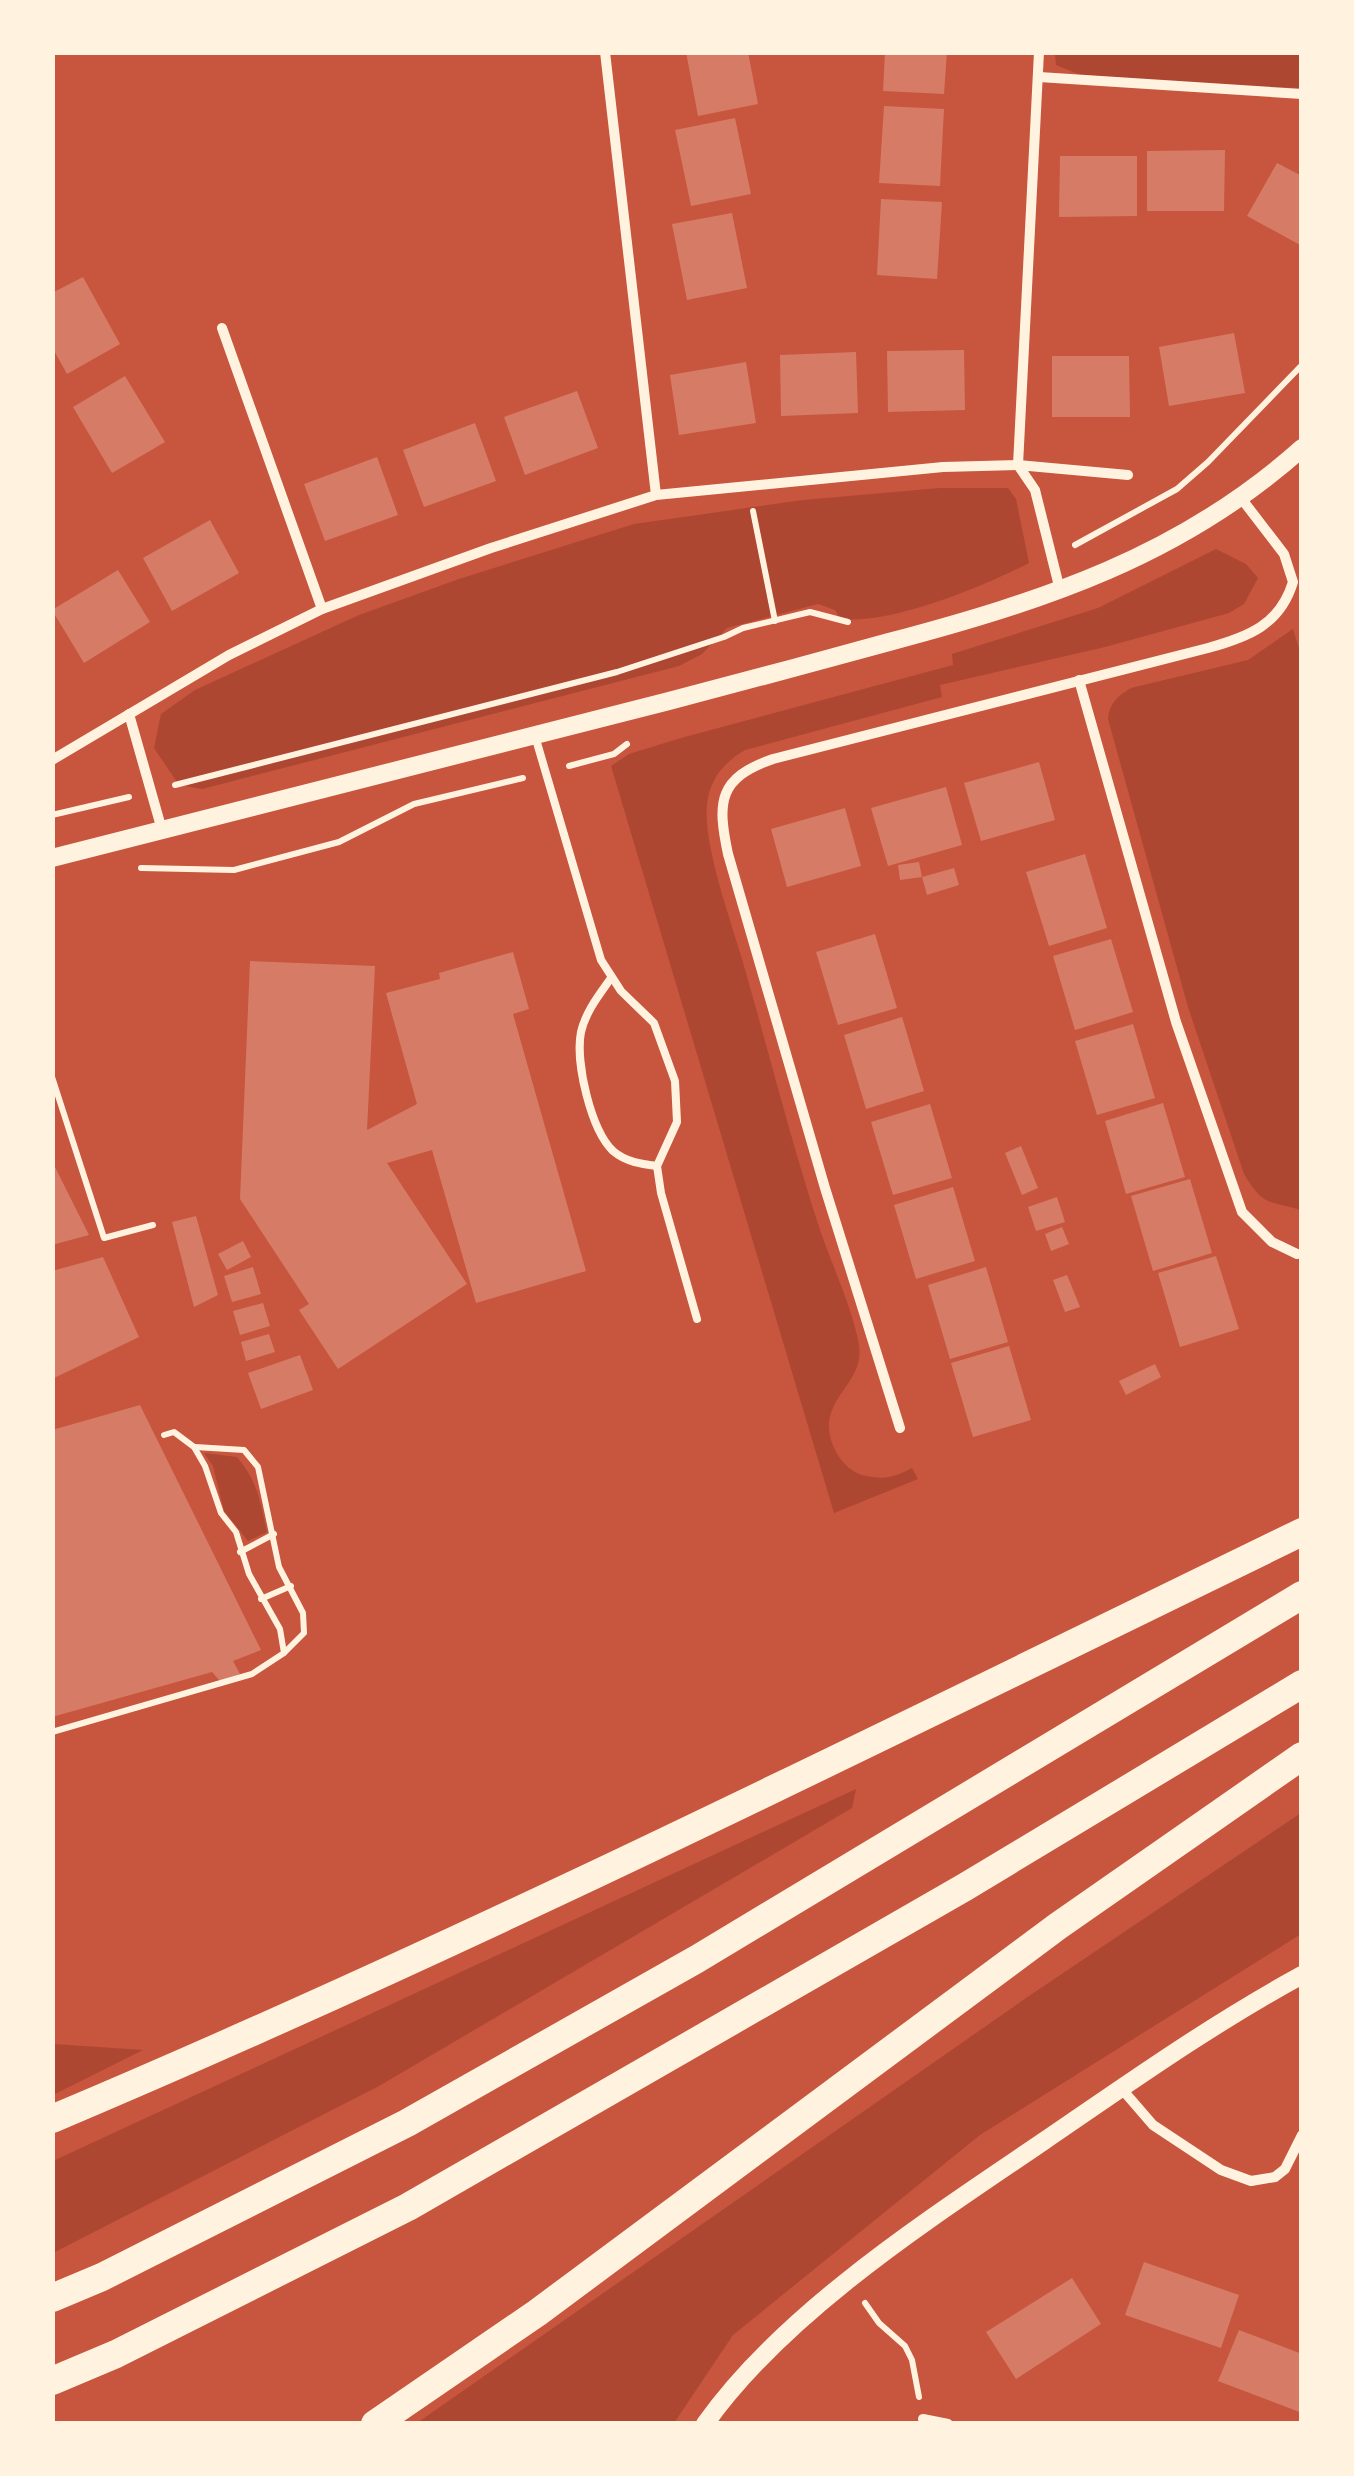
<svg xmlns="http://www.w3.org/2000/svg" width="1354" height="2476" viewBox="0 0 1354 2476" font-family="'Open Sans',sans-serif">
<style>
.green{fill:#ae4732}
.building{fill:#d67c66}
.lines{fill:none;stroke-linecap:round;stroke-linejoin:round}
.path{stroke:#fff3e0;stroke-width:6}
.service{stroke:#fff3e0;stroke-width:8}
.minor{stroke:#fff3e0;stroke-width:10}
.tertiary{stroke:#fff3e0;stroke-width:18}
.trunk{stroke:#fff3e0;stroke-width:28}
</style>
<rect width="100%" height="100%" fill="#c8553d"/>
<g class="green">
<polygon points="1055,53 1301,53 1301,88 1098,82 1056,65"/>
<path d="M940 488H1008L1016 499 1029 563C984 586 891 625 840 619L835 610 818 604 727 628 702 654 679 666 202 789 179 785 154 748 161 714 195 690 359 615 459 579 634 524 803 500Z"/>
<path d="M1216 549 1246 564 1258 578 1244 604 1229 613 1105 647 940 685 942 697 745 750C724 762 710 779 707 804 703 845 730 918 742 959 768 1049 791 1141 820 1230 831 1262 854 1313 859 1345 863 1376 840 1387 831 1413 823 1435 839 1468 862 1475 883 1480 893 1478 912 1468L918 1479 834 1513 611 766 629 754 681 738 953 665 952 654 1098 608Z"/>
<path d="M1293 629 1302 658 1301 1210C1268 1200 1264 1207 1244 1174L1188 1007 1108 719C1110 702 1118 696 1131 688L1248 660Z"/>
<path d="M204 1453 237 1457C258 1482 260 1501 267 1532L248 1541 224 1511 213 1466Z"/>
<polygon points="856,1789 852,1808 379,2086 53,2253 53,2161"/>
<polygon points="1301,1813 1301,1934 980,2135 733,2335 674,2423 417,2423 1029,1996"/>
<polygon points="53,2044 143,2050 53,2095"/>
</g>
<g class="building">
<polygon points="686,52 748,52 758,104 698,116"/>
<polygon points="885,52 947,52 944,94 883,91"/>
<polygon points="884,106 944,109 940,186 879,183"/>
<polygon points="735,118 751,194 691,206 675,130"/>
<polygon points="1225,150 1224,211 1147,211 1147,151"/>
<polygon points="1060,156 1137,156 1137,216 1059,217"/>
<polygon points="1277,163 1302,176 1302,246 1247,216"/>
<polygon points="881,199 942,202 937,279 877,275"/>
<polygon points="732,213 747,288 687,300 672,224"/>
<polygon points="83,277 120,344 67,374 52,347 52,293"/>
<polygon points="1234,333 1245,393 1169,406 1159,347"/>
<polygon points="964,350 965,410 888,412 887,351"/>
<polygon points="856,352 858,413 781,416 780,355"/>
<polygon points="1052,356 1129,356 1130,417 1052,417"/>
<polygon points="746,362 756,423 679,435 670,375"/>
<polygon points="125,376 165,442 112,473 73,407"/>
<polygon points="577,391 598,448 525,475 504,417"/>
<polygon points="475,423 496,481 424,507 403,450"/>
<polygon points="377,457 398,515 325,541 304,484"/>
<polygon points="210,520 239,573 172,611 143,558"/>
<polygon points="118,570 150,622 84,663 52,610"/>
<polygon points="1039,762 1055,820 981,841 964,783"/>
<polygon points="946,787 962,845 888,866 871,808"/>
<polygon points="845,808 861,866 787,887 771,829"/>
<polygon points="1085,854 1107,928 1049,946 1026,872"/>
<polygon points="919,862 922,877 900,880 898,865"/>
<polygon points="954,868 959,885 927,895 922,877"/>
<polygon points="875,934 897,1008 838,1025 816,952"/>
<polygon points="1111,939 1133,1012 1075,1030 1053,956"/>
<polygon points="513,952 529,1009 513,1014 586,1271 476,1303 432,1150 387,1163 467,1284 338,1369 299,1310 309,1304 240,1199 250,961 375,966 367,1130 417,1104 386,993 440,979 439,973"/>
<polygon points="902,1017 924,1091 866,1109 844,1035"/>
<polygon points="1133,1024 1155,1098 1097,1115 1075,1041"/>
<polygon points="1163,1103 1185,1177 1126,1194 1105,1121"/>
<polygon points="930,1104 952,1178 893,1195 871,1122"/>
<polygon points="1021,1146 1038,1188 1022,1195 1005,1153"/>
<polygon points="52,1161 89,1235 52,1245"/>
<polygon points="1190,1179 1212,1253 1153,1271 1131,1196"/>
<polygon points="953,1187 975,1261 916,1279 894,1205"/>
<polygon points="1057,1197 1065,1222 1036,1231 1028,1207"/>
<polygon points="196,1216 218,1295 194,1307 172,1222"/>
<polygon points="1062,1227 1069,1244 1051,1251 1045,1234"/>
<polygon points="243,1241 251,1257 227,1270 218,1254"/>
<polygon points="1216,1256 1239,1329 1180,1347 1158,1273"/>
<polygon points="103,1257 139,1337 52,1379 52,1271"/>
<polygon points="253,1267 261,1294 232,1302 224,1276"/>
<polygon points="986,1267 1008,1342 950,1359 928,1285"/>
<polygon points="1067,1275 1080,1307 1065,1312 1053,1280"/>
<polygon points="263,1303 270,1326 240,1335 233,1311"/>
<polygon points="269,1334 275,1352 246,1361 241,1342"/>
<polygon points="1009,1346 1031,1420 973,1437 951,1363"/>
<polygon points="300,1355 313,1390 261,1409 248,1373"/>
<polygon points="1155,1364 1161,1377 1126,1395 1119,1381"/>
<polygon points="140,1405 261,1650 233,1661 240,1674 220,1681 212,1672 52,1717 52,1430"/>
<polygon points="1144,2262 1239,2295 1221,2348 1125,2315"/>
<polygon points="1072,2278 1101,2324 1016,2379 986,2332"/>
<polygon points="1239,2330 1302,2354 1302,2413 1218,2381"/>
</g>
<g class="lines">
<g class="path">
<polyline points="753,511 775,621"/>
<polyline points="1075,545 1177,489 1208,462 1302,365"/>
<polyline points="569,766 614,754 627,744"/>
<polyline points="175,785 617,672 724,637 743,628 810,612 848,622"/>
<polyline points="52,815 129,797"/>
<polyline points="141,868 234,870 339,842 414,804 523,778"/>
<polyline points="52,946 52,959"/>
<polyline points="52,1077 104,1238 153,1225"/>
<polyline points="195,1447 244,1450 258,1467 279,1567 303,1613 304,1633 284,1653"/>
<polyline points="240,1552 274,1534"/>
<polyline points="261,1599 291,1586"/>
<polyline points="52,1732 252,1674 284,1653 280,1629 249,1574 236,1532 221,1513 205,1466 194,1447 174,1432 164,1435"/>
<polyline points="865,2303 879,2323 905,2346 912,2360 919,2397"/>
</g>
<g class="service">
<polyline points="535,736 601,960 621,991 654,1023 675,1081 677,1122 657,1166 661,1193 697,1319"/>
<path d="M611 978C599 995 586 1011 581 1032 575 1062 591 1130 613 1151 626 1162 641 1164 657 1166"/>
</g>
<g class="minor">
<polyline points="605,52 656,495"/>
<polyline points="1039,52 1018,465 1035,490 1060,590"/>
<polyline points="1039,77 1302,94"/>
<polyline points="222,328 322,609"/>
<polyline points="1079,680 1176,1022 1242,1212 1272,1242 1297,1254"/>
<polyline points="129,714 162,830"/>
<polyline points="52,760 229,655 322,609 491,548 656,495 943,467 1018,465 1128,475"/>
<path d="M900 1428 825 1188 728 854C717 802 718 778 773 759L1208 648C1248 637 1280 625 1293 582L1284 554 1241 498"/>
<polyline points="1121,2088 1153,2125 1221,2170 1251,2181 1275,2177 1285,2169 1302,2135"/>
<polyline points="923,2419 948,2424"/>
</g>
<g class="tertiary">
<path d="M52 858C258 806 464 755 669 701 742 682 816 662 889 642 1043 601 1180 557 1302 448"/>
<path d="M705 2424C785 2311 931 2218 1044 2141 1129 2083 1212 2024 1302 1975"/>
</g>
<g class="trunk">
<path d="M52 2119C476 1940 888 1733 1302 1532"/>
<polyline points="52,2298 102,2277 407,2123 697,1959 1302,1595"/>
<polyline points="52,2381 116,2354 408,2207 965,1887 1302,1684"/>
<polyline points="375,2424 537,2313 1058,1926 1302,1756"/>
</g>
</g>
<rect width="1354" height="2476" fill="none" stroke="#fff3e0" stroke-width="110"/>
</svg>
